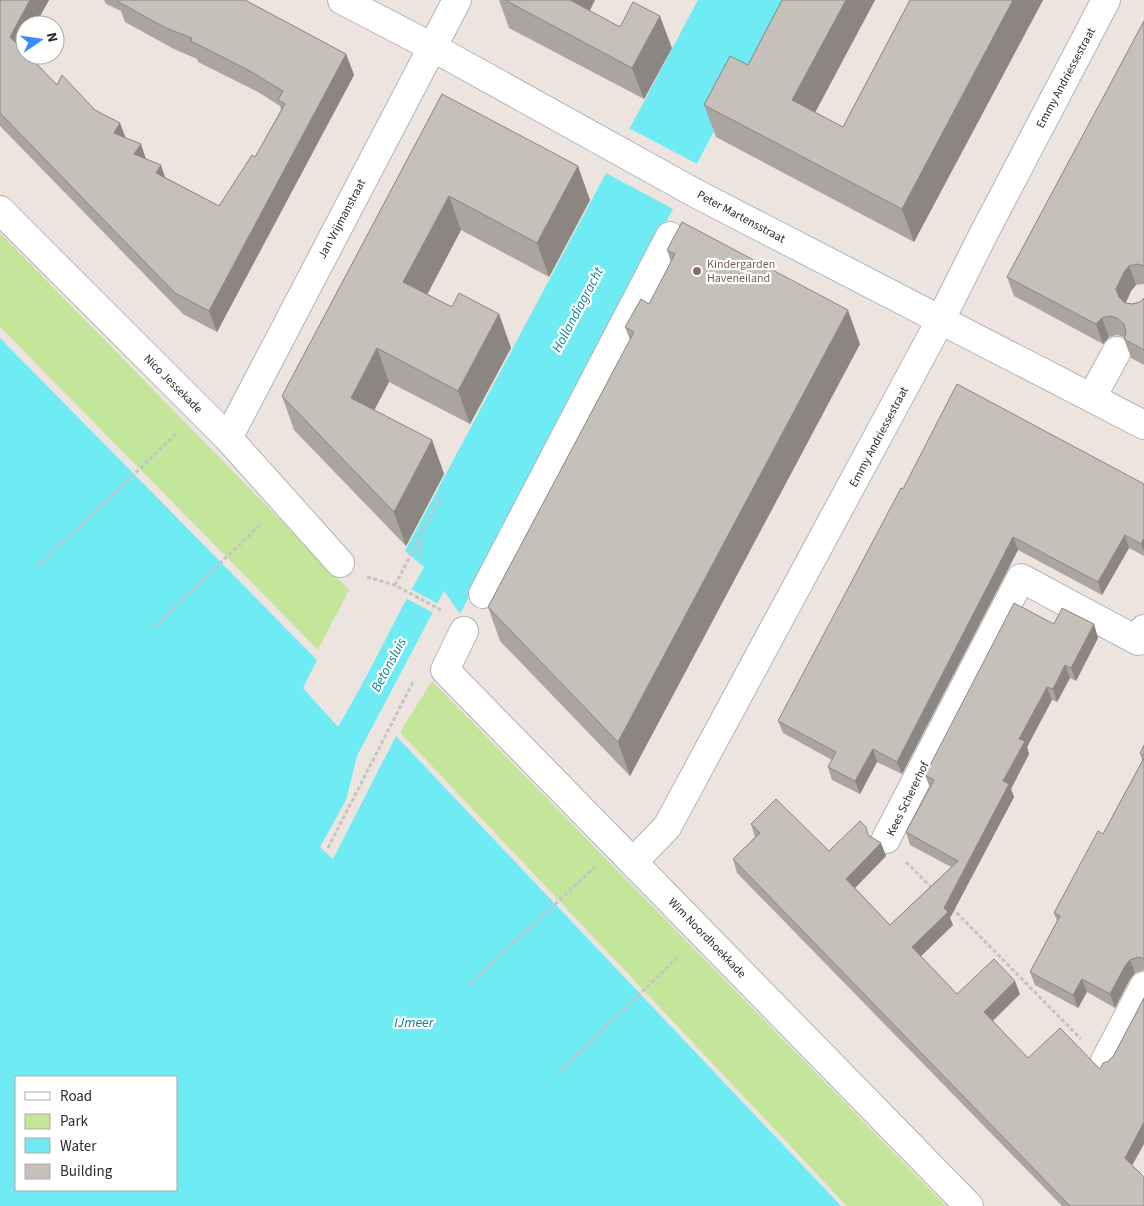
<svg xmlns="http://www.w3.org/2000/svg" width="1144" height="1206" viewBox="0 0 1144 1206" font-family="'Source Sans 3',sans-serif">
<style>
.green{fill:#c4e69a}
.water{fill:#6febf3;fill-rule:evenodd}
.pier{fill:#eee4df}
.lines{fill:none;stroke-linecap:round;stroke-linejoin:round}
.minor-casing{stroke:#afb4bc;stroke-width:30}
.path{stroke:#c4c4c4;stroke-width:3;stroke-dasharray:4 2.5;stroke-linecap:butt}
.minor{stroke:#fff;stroke-width:28}
.wall{fill:#aaa5a0}
.shaded-wall{fill:#8b8682}
.building{fill:#c6c0ba;stroke:#8b8682}
.education-dot{fill:#8d6e63;stroke:#fff;stroke-width:2}
.labels{text-anchor:middle;dominant-baseline:central;stroke-width:4.5;stroke-linejoin:round;paint-order:stroke}
.street-label{font-size:12px;fill:#2c2c2c;stroke:#fff}
.education-label{font-size:12px;fill:#785e54;stroke:#fff;text-anchor:start}
.water-label{font-size:14px;font-style:italic;fill:#0a8295;stroke:#fff}
</style>
<rect width="100%" height="100%" fill="#eee4df"/>
<g class="green">
<polygon points="0,233 349,590 318,650 0,327"/>
<polygon points="432,681 946,1206 847,1206 400,732"/>
</g>
<path class="water" d="M698 0H783L460 614 444 591 357 756 346 800 320 847 333 859 396 736 841 1206H0V338L317 660 303 688 338 727C369 675 394 620 424 567L405 551ZM16 1077H176V1190H16Z"/>
<g class="pier">
<polygon points="627,127 699,165 675,210 604,172"/>
<polygon points="409,588 440,605 435,614 404,597"/>
</g>
<g class="lines">
<g class="minor-casing">
<g id="minor">
<polyline points="342,0 432,47 695,193 1144,425"/>
<polyline points="0,210 228,438 340,563"/>
<polyline points="1092,397 1117,351"/>
<polyline points="228,438 457,0"/>
<polyline points="483,594 670,236"/>
<polyline points="464,631 445,670 969,1206"/>
<polyline points="886,839 1021,578 1138,641 1144,629"/>
<polyline points="633,862 667,827 940,321 983,235 1106,0"/>
<polyline points="1105,1061 1144,986"/>
</g>
</g>
<g class="path">
<polyline points="419,555 421,535 442,495"/>
<polyline points="37,567 177,433"/>
<polyline points="367,577 395,585 441,610"/>
<polyline points="395,585 420,537"/>
<polyline points="154,627 262,523"/>
<polyline points="328,848 414,680"/>
<polyline points="906,862 933,889"/>
<polyline points="952,908 1081,1039"/>
<polyline points="469,984 595,867"/>
<polyline points="558,1073 680,955"/>
</g>
<use href="#minor" class="minor"/>
</g>
<g class="wall">
<polygon points="0,0 49,0 35,25 25,25 25,45 23,49 57,85 95,110 120,123 125,138 165,177 219,206 255,157 281,110 280,106 258,92 198,62 197,59 174,49 125,22 121,11 106,4 104,0 245,0 346,54 354,75 217,332 183,314 0,126"/>
<polygon points="499,0 595,0 590,11 620,27 672,48 644,99 509,28"/>
<polygon points="782,0 875,0 815,113 843,127 910,0 1043,0 914,242 716,137 704,105 748,65"/>
<polygon points="1144,21 1144,284 1136,285 1131,291 1126,303 1132,304 1140,302 1144,298 1144,365 1131,358 1124,339 1124,337 1117,335 1109,337 1103,344 1014,296 1007,277"/>
<polygon points="442,94 590,200 549,277 461,230 427,294 452,307 499,314 511,348 470,424 389,382 374,410 432,440 444,474 406,546 294,430 282,396"/>
<polygon points="667,250 860,344 630,776 500,641 488,607 630,340 625,327 649,304 671,262"/>
<polygon points="1144,484 1144,556 1129,548 1102,595 1018,550 902,774 877,762 860,794 832,780 828,767 832,760 783,733 778,721 903,489"/>
<polygon points="1054,624 1094,624 1098,638 1076,681 1070,678 1057,702 1052,700 1027,747 1029,754 1011,789 1014,797 950,918 953,925 921,956 957,994 1020,994 993,1021 1028,1058 1100,1069 1114,1055 1144,998 1144,1144 1132,1165 1144,1206 1062,1206 737,873 733,859 755,837 751,824 829,851 868,835 881,843 886,856 855,888 890,925 951,867 910,845 906,832 930,788 925,775"/>
<polygon points="1144,745 1144,970 1135,973 1130,979 1115,1008 1087,992 1078,1008 1035,985 1030,972 1057,921 1054,913 1103,834 1142,761 1140,753"/>
</g>
<g class="shaded-wall">
<polygon points="30,0 49,0 35,25 25,25 25,45 18,58 10,37"/>
<polygon points="568,0 595,0 579,30"/>
<polygon points="846,0 875,0 804,133 792,100"/>
<polygon points="1013,0 1043,0 914,242 902,209"/>
<polygon points="660,16 672,48 644,99 632,68"/>
<polygon points="346,54 354,75 217,332 209,311"/>
<polygon points="120,123 128,144 114,133"/>
<polygon points="141,144 148,165 134,154"/>
<polygon points="161,165 168,186 156,173"/>
<polygon points="578,166 590,200 549,277 537,243"/>
<polygon points="449,196 461,230 416,316 403,282"/>
<polygon points="1129,266 1136,285 1131,291 1123,308 1119,297 1116,289 1124,272"/>
<polygon points="848,310 860,344 630,776 618,742"/>
<polygon points="499,314 511,348 470,424 458,391"/>
<polygon points="1102,318 1109,337 1103,344 1096,324"/>
<polygon points="377,348 389,382 363,432 351,398"/>
<polygon points="432,440 444,474 406,546 394,512"/>
<polygon points="1125,535 1129,548 1102,595 1098,582"/>
<polygon points="1013,537 1018,550 902,774 897,762"/>
<polygon points="1144,538 1144,552 1141,544"/>
<polygon points="1094,624 1098,638 1076,681 1071,668"/>
<polygon points="1065,665 1070,678 1057,702 1053,689"/>
<polygon points="1047,687 1052,700 1027,747 1029,754 1011,789 1014,797 950,918 953,925 917,960 912,947 944,908 1003,781 1019,739"/>
<polygon points="873,749 877,762 860,794 855,781"/>
<polygon points="881,843 886,856 851,892 846,879"/>
<polygon points="1130,960 1135,973 1130,979 1115,1008 1110,994 1125,966"/>
<polygon points="1082,979 1087,992 1078,1008 1073,995"/>
<polygon points="1015,981 1020,994 988,1025 984,1012"/>
<polygon points="1144,1122 1144,1144 1129,1171 1125,1158"/>
</g>
<g class="building">
<polygon points="0,0 30,0 10,37 25,52 25,55 28,55 57,85 62,75 95,110 120,123 114,133 141,144 134,154 161,165 156,173 219,206 252,155 255,157 285,104 278,100 283,91 250,71 191,41 192,38 166,28 117,1 118,0 245,0 346,54 209,311 175,293 0,113"/>
<polygon points="505,0 570,0 620,27 633,2 660,16 632,68"/>
<polygon points="782,0 846,0 792,100 843,127 910,0 1013,0 902,209 704,105 730,56 748,65"/>
<polygon points="1144,21 1144,266 1137,264 1129,266 1124,272 1116,289 1119,297 1125,303 1132,304 1140,302 1144,298 1144,350 1124,339 1126,332 1124,324 1117,318 1110,316 1102,318 1096,324 1007,277"/>
<polygon points="442,94 578,166 537,243 449,196 403,282 452,307 459,293 499,314 458,391 377,348 351,398 432,440 394,512 282,396"/>
<polygon points="682,222 848,310 618,742 488,607 634,332 625,327 641,299 649,304 675,254 667,250"/>
<polygon points="957,384 1144,484 1144,538 1141,544 1125,535 1098,582 1013,537 897,762 873,749 855,781 828,767 836,752 778,721 901,488 903,489"/>
<polygon points="1014,603 1054,624 1062,608 1094,624 1071,668 1065,665 1053,689 1047,687 1019,739 1025,741 1003,781 1009,784 944,908 948,912 912,947 957,994 994,959 1015,981 984,1012 1028,1058 1060,1028 1100,1069 1103,1063 1109,1061 1114,1055 1144,998 1144,1122 1125,1158 1144,1177 1144,1206 1070,1206 733,859 760,833 751,824 776,799 829,851 860,821 866,827 868,835 881,843 846,879 890,925 958,861 906,832 934,780 925,775"/>
<polygon points="1144,745 1144,756 1140,753"/>
<polygon points="1144,758 1144,959 1139,957 1130,960 1125,966 1110,994 1082,979 1073,995 1030,972 1060,916 1054,913 1098,831 1103,834"/>
</g>
<circle class="education-dot" cx="697" cy="271" r="5"/>
<g class="labels">
<g class="street-label">
<text transform="translate(1066 78) rotate(-62)">Emmy Andriessestraat</text>
<text transform="translate(741 217) rotate(28)">Peter Martensstraat</text>
<text transform="translate(342 219) rotate(-62)">Jan Vrijmanstraat</text>
<text transform="translate(173 384) rotate(45)">Nico Jessekade</text>
<text transform="translate(879 437) rotate(-62)">Emmy Andriessestraat</text>
<text transform="translate(908 799) rotate(-64)">Kees Schererhof</text>
<text transform="translate(707 938) rotate(46)">Wim Noordhoekkade</text>
</g>
<g class="education-label">
<text x="707" y="264">Kindergarden<tspan x="707" dy="14">Haveneiland</tspan></text>
</g>
<g class="water-label">
<text transform="translate(578 310) rotate(-62)">Hollandiagracht</text>
<text transform="translate(389 665) rotate(-62)">Betonsluis</text>
<text x="414" y="1023">IJmeer</text>
</g>
</g>
<rect x="15" y="1076" width="162" height="115" fill="#ffffff" stroke="#ababab"/>
<rect x="25" y="1092" width="25" height="8" fill="#ffffff" stroke="#ababab"/>
<text x="60" y="1101" font-size="15" fill="#2c2c2c">Road</text>
<rect x="25" y="1114" width="25" height="15" fill="#c4e69a" stroke="#ababab"/>
<text x="60" y="1126" font-size="15" fill="#2c2c2c">Park</text>
<rect x="25" y="1138" width="25" height="15" fill="#6febf3" stroke="#ababab"/>
<text x="60" y="1151" font-size="15" fill="#2c2c2c">Water</text>
<rect x="25" y="1164" width="25" height="15" fill="#c6c0ba" stroke="#ababab"/>
<text x="60" y="1176" font-size="15" fill="#2c2c2c">Building</text>
<g transform="translate(40 40) rotate(77)"><circle r="24" fill="#ffffff" stroke="#ababab"/>
<path d="M0-4L9 19L0 12L-9 19Z" fill="#3b88ff"/>
<text y="-8" font-size="14" font-weight="bold" text-anchor="middle" fill="#2c2c2c">N</text>
</g>
</svg>
